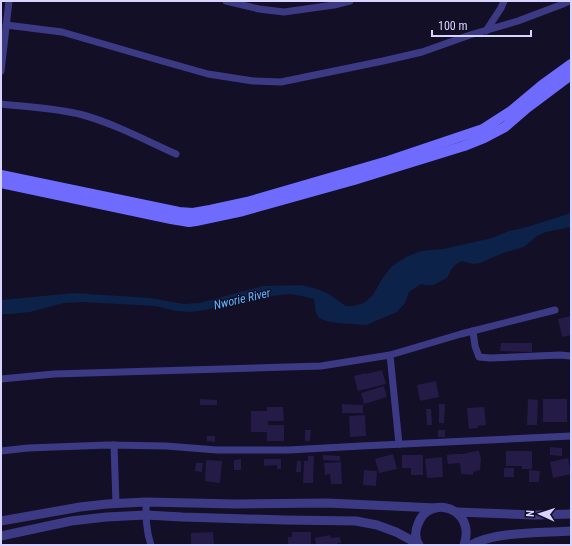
<svg xmlns="http://www.w3.org/2000/svg" width="572" height="546" viewBox="0 0 572 546" font-family="'Roboto Condensed',sans-serif">
<style>
.water{fill:#0c2248}
.building{fill:#241b47}
.lines{fill:none;stroke-linecap:round;stroke-linejoin:round}
.minor{stroke:#3d3a85;stroke-width:7}
.tertiary{stroke:#3d3a85;stroke-width:9}
.secondary{stroke:#6f6bff;stroke-width:10}
.labels{text-anchor:middle;dominant-baseline:central;stroke-width:3;stroke-linejoin:round;paint-order:stroke}
.water-label{font-size:12px;font-style:italic;fill:#62b6ff;stroke:#130f26}
</style>
<rect width="100%" height="100%" fill="#130f26"/>
<polygon class="water" points="571,213 571,227 546,232 537,236 524,247 503,253 480,263 473,264 462,261 455,265 451,270 447,278 433,285 426,285 421,284 409,292 405,303 397,312 366,325 337,323 326,321 319,318 316,313 314,299 302,296 289,294 265,297 205,310 191,312 176,311 155,306 82,302 64,303 30,312 11,314 1,314 1,300 74,293 151,298 183,304 199,303 263,286 301,285 317,289 327,293 346,306 353,306 364,303 373,295 382,279 392,266 406,257 421,251 443,249 492,238 509,231 527,227"/>
<g class="building">
<polygon points="571,316 571,335 562,337 558,319"/>
<polygon points="501,343 532,343 532,352 500,351"/>
<polygon points="382,370 386,384 358,391 354,376 366,373 366,374"/>
<polygon points="436,381 439,397 420,401 417,385"/>
<polygon points="384,386 387,397 364,404 361,393"/>
<polygon points="200,399 217,400 217,405 200,405"/>
<polygon points="528,399 538,400 537,425 527,425"/>
<rect x="543" y="399" width="24" height="23"/>
<polygon points="342,404 363,405 363,413 342,413"/>
<polygon points="439,404 445,404 444,423 439,423"/>
<polygon points="267,407 283,407 284,421 268,421 268,425 284,425 284,441 267,441 267,432 251,432 251,411 267,411"/>
<polygon points="484,407 486,425 478,426 478,428 469,429 467,408"/>
<polygon points="426,409 431,409 432,425 427,425"/>
<polygon points="365,415 366,436 350,437 349,416"/>
<polygon points="305,430 311,430 310,441 305,441"/>
<rect x="438" y="430" width="7" height="7"/>
<polygon points="207,436 215,436 215,442 207,441"/>
<polygon points="550,447 562,448 562,456 550,455"/>
<polygon points="476,451 479,451 481,459 480,470 473,472 473,475 461,474 460,463 448,464 447,459 447,455 453,454 463,454"/>
<polygon points="506,451 532,451 532,469 522,469 522,466 506,466"/>
<polygon points="393,454 397,469 379,473 375,459"/>
<polygon points="323,455 340,456 340,461 323,460"/>
<polygon points="402,455 423,455 423,475 411,475 411,468 402,468"/>
<polygon points="308,456 314,456 313,483 303,483 304,461 308,461"/>
<polygon points="442,457 443,477 427,478 425,459"/>
<polygon points="568,458 571,474 553,478 550,462"/>
<polygon points="241,459 241,470 234,470 234,460"/>
<polygon points="264,459 281,459 281,469 277,469 277,465 264,466"/>
<polygon points="206,460 222,461 220,483 205,481"/>
<polygon points="297,461 301,461 301,472 296,472"/>
<polygon points="341,462 342,484 331,484 330,474 325,475 324,463"/>
<polygon points="196,463 203,463 202,472 195,471"/>
<rect x="504" y="468" width="10" height="9"/>
<polygon points="364,470 377,471 376,486 363,485"/>
<polygon points="529,470 540,471 539,482 529,482"/>
<polygon points="213,532 214,545 191,545 191,533"/>
<polygon points="292,532 311,532 311,545 288,545 288,537 292,537"/>
<polygon points="330,535 331,538 340,537 341,543 337,543 337,545 316,545 315,538"/>
</g>
<g class="lines">
<g class="minor">
<polyline points="226,1 259,9 284,12 334,5 350,1"/>
<polyline points="6,25 62,32 162,61 208,74 253,81 281,82 383,61 422,52 470,35 518,21 563,4 569,1"/>
<polyline points="486,31 501,8 504,1"/>
<polyline points="1,71 9,1"/>
<path d="M1 104C28 107 56 108 83 115 115 124 145 140 176 154"/>
<polyline points="473,331 475,346 479,357 490,358 560,355 571,356"/>
<polyline points="390,355 461,334 555,310"/>
<polyline points="1,379 54,374 321,366 390,355 399,444"/>
<polyline points="114,445 116,503"/>
<polyline points="1,451 28,448 108,445 166,446 217,450 289,450 361,446 571,436"/>
<path d="M146 502C146 517 146 531 151 545"/>
</g>
<g class="tertiary">
<polyline points="457,512 535,515 571,514"/>
<polyline points="1,521 80,507 107,504 146,502 236,504 327,503 436,508"/>
<polyline points="1,536 71,521 106,517 146,515 182,517 284,520 356,521 377,525 396,532 411,540 417,545"/>
<path d="M419 545C415 539 415 531 418 524 429 493 477 508 464 545"/>
<path d="M471 545C496 531 542 533 571 531"/>
</g>
<g class="secondary">
<polyline points="1,175 179,212 193,213 210,210 247,202 388,161 483,129 511,111 542,85 571,64"/>
<polyline points="1,183 171,219 189,222 196,221 243,211 354,180 464,146 484,138 505,127 527,108 571,75"/>
</g>
</g>
<g class="labels">
<g class="water-label">
<text transform="translate(242 299) rotate(-13)">Nworie River</text>
</g>
</g>
<rect width="572" height="546" fill="none" stroke="#d9d4ff" stroke-width="4"/>
<g transform="translate(540 514) rotate(273)" stroke="#130f26" stroke-width="3" paint-order="stroke">
<path d="M0-3L7 15L0 10L-7 15Z" fill="#d9d4ff"/>
<text y="-6" font-size="11" font-weight="bold" text-anchor="middle" fill="#d9d4ff">N</text>
</g>
<path d="M432 30v6h99v-6" fill="none" stroke="#d9d4ff" stroke-width="2"/>
<text x="438" y="30" font-size="12" fill="#d9d4ff" stroke="#130f26" stroke-width="3" paint-order="stroke">100 m</text>
</svg>
